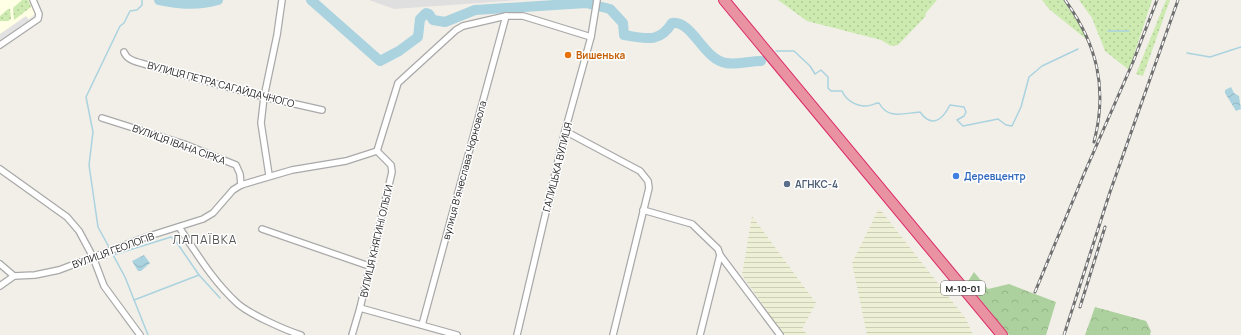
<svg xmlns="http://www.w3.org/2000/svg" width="1241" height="335" viewBox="0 0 1241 335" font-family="Manrope,sans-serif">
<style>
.residential{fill:#e0dfdf}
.education{fill:#ffffe5}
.farmland{fill:url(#farmland-rules)}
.grass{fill:url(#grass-dots)}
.forest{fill:url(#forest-crowns)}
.parking{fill:#e2e2e2}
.water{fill:url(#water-waves)}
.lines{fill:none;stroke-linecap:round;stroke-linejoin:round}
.stream{stroke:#aad3df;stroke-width:1.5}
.river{stroke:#aad3df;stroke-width:10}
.street-casing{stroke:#a9a9a9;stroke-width:8}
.highway-casing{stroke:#dc2a67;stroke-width:12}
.street{stroke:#fff;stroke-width:5.5}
.highway{stroke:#e892a2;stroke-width:10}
.rail-casing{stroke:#707070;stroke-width:3}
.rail{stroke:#fff;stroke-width:1.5;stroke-dasharray:4.5;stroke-linecap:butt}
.food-dot{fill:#e8710a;stroke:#fff;stroke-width:1.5}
.shop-dot{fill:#3f7fe0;stroke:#fff;stroke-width:1.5}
.service-dot{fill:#5c6f8a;stroke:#fff;stroke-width:1.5}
.labels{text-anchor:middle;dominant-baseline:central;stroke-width:3;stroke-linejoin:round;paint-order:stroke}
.shield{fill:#fff;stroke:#646464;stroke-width:1}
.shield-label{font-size:9px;font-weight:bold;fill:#222}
.food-label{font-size:10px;font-weight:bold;fill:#c56008;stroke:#fff;text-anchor:start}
.street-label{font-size:10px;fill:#222;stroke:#fff}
.shop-label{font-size:10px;font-weight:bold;fill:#366cbe;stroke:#fff;text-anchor:start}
.service-label{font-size:10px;font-weight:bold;fill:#4e5e75;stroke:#fff;text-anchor:start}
.quarter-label{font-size:12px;letter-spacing:1px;fill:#555;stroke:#fff}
</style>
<defs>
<pattern id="farmland-rules" width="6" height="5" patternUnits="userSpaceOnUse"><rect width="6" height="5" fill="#eef0d5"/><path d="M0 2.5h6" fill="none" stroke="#ccceb7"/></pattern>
<pattern id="grass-dots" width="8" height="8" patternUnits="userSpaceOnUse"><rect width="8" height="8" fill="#cdebb0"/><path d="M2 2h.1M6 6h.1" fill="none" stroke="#b0c997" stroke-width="1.8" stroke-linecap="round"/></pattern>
<pattern id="forest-crowns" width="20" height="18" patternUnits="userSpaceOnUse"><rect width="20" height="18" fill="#add19e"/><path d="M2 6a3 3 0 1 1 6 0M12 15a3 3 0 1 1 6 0" fill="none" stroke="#95b388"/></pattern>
<pattern id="water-waves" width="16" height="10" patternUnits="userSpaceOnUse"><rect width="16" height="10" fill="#aad3df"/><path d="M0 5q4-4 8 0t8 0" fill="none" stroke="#92b5bf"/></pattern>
</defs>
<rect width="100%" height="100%" fill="#f2efe9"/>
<polygon class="residential" points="369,0 520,0 394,9"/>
<polygon class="education" points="0,0 30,0 35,14 0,38"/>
<g class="farmland">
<polygon points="879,208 966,319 973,335 867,335 852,263"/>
<polygon points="752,216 816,303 802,329 808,335 784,335 742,275"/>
</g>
<g class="grass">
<polygon points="22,0 28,0 31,7 14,20 13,8"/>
<polygon points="778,0 937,0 925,14 926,16 898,45 891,46 881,40 807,21"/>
<polygon points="1042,0 1063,0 1082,27 1086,39 1049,9"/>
<polygon points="1079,0 1152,0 1129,70 1105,51 1092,18"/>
<polygon points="1166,0 1170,0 1143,76 1136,74"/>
<polygon points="8,9 10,9 11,19 8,21 0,21 0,16"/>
</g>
<g class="forest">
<polygon points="974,272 988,289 1009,284 1056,302 1046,335 1009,335 967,283"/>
<polygon points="1095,307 1146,321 1151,331 1150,335 1085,335"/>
</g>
<polygon class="parking" points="26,16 29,20 0,40 0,34"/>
<g class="water">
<polygon points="1231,87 1234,93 1239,96 1241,109 1236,111 1225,93 1225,90"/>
<polygon points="144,255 150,263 141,271 138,271 132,261"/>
</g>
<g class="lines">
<g class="stream">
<polyline points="1108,31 1129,31"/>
<path d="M776 51H794L810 66 815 74 821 70 828 77V88L831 91H842C846 100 855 106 866 106 871 106 875 103 879 103 888 120 904 113 920 112 932 129 943 119 950 105L964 107 966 112 964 116 957 120 963 126 998 119 1006 125 1012 126 1021 107 1029 77 1042 66 1078 49"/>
<polyline points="1187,53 1210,57 1241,47"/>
<polyline points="110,249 98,227 89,165 93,132 86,97 120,26 124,23 130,11 137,10 142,5 142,0"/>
<polyline points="112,253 125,277 148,335"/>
<polyline points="113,255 171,237 175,240 199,275 220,298"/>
<polyline points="134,300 199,275"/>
</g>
<g class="river">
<path d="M159 0C179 4 197 6 218 0"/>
<path d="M311 0 380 61 399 51 418 37 420 19 426 13 429 14 433 20 445 22 475 10 586 3 610 9 623 23 624 35C645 38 659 44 672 23 692 20 704 60 726 63 736 65 750 61 761 61"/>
</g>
<g class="street-casing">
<g id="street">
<polyline points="0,45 38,19 39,14 33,0"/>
<path d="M124 52C127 61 139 62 147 65L264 97 322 110"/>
<polyline points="102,118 184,144 236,165 240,174 241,185"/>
<polyline points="565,131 640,171 648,181 649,188 613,335"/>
<polyline points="377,151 398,83 456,30 463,26 506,16 523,16 591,37"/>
<polyline points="0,169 67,217 79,231 93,257 104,286 140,335"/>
<polyline points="269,175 261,123 264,97 277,35 282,0"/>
<polyline points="643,210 692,224 718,249 720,255 700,335"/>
<path d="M179 227C197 254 213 281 237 303 249 314 285 330 301 335"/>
<polyline points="262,229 369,266"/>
<polyline points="720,255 780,335"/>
<polyline points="0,264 14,276"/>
<polyline points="0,286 14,276 35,275 59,270 146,237 203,219 213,213 233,190 241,185 292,170 346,161 377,151"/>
<polyline points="360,308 457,335"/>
<polyline points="422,325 506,16"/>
<polyline points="352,335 360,308 392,172 391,165 377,151"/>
<polyline points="517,335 565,131 591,37 597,0"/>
</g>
</g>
<g class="highway-casing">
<polyline id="highway" points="724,0 1002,335"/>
</g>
<use href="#street" class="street"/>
<use href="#highway" class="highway"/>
<g class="rail-casing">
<g id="rail">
<path d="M1065 0C1097 44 1108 88 1094 142"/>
<polyline points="1035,292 1084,174 1133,62 1157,0"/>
<polyline points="1080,307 1105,227"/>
<polyline points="1064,335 1110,192 1178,0"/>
</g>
</g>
<use href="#rail" class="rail"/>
</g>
<circle class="food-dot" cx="568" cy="55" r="4"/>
<circle class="shop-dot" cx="956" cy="176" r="4"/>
<circle class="service-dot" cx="787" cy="184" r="4"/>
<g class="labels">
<rect class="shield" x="941" y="281" width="44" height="14" rx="3"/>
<g class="shield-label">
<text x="963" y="288">М-10-01</text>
</g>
<g class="food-label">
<text x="576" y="55">Вишенька</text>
</g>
<g class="street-label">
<text transform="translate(221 84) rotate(15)">ВУЛИЦЯ ПЕТРА САГАЙДАЧНОГО</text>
<text transform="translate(179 144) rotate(20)">ВУЛИЦЯ ІВАНА СІРКА</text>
<text transform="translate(557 167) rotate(-76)">ГАЛИЦЬКА ВУЛИЦЯ</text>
<text transform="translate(464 170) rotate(-75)">вулиця Вʼячеслава Чорновола</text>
<text transform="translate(376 241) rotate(-77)">ВУЛИЦЯ КНЯГИНІ ОЛЬГИ</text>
<text transform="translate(113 250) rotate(-20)">ВУЛИЦЯ ГЕОЛОГІВ</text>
</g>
<g class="shop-label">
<text x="964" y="176">Деревцентр</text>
</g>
<g class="service-label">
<text x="795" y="184">АГНКС-4</text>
</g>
<g class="quarter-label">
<text x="205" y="239">ЛАПАЇВКА</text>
</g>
</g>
</svg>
